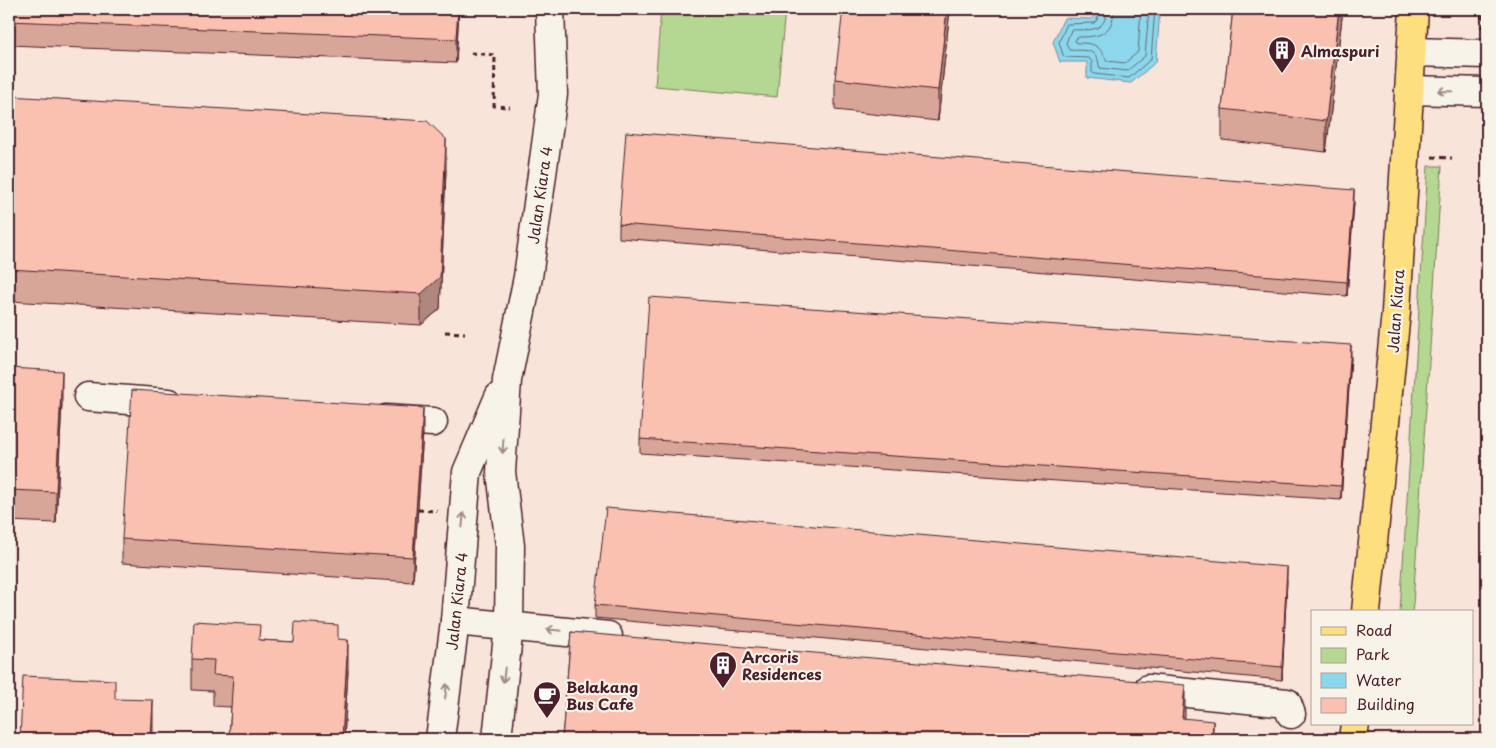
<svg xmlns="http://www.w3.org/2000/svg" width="1496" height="748" viewBox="0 0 1496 748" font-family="'Playpen Sans',sans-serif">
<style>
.green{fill:#b4d792;stroke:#7f7b5e}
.water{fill:#8cd7ec;stroke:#728d9f}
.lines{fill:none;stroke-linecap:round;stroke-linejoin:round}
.shore{stroke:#646978;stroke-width:1}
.minor-casing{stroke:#4a1f2b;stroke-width:31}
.major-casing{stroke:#4a1f2b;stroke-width:31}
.path{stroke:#4a1f2b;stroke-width:3;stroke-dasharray:5 4;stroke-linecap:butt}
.minor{stroke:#f7f3e8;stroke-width:28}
.major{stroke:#fedf80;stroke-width:28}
.wall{fill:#d7a698;stroke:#4a1f2b}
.shaded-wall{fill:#af877c;stroke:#4a1f2b}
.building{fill:#fac1b1;stroke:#4a1f2b}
.oneway{stroke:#a0898a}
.labels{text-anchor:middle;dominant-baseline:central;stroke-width:4.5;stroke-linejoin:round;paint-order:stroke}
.poi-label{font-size:15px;font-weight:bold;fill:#4a1f2b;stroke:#f7f3e8;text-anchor:start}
.street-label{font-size:15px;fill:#4a1f2b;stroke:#f7f3e8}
</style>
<rect width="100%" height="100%" fill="#f8e4d8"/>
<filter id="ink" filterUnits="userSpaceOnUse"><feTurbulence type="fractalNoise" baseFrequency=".02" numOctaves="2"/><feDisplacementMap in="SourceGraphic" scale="10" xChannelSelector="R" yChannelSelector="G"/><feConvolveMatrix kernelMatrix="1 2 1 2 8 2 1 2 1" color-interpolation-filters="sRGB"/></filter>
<g filter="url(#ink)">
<g class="green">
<polygon points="661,9 785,9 777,97 655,86"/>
<polygon points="1428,166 1442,166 1413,604 1412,612 1400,612"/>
</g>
<polygon class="water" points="1096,9 1160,9 1156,62 1131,83 1087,78 1087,62 1060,62 1053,42 1064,18 1092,19"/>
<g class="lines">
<g class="shore">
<polyline points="1100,9 1097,20 1094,23 1067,24 1059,42 1063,55 1065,57 1089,58 1092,62 1092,72 1094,74 1129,78 1151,59 1155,9"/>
<path d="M1107 9C1105 34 1090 29 1071 30L1066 43 1069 50C1078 51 1091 48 1096 56 1099 60 1098 64 1100 68L1127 71 1145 56 1149 9"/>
<path d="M1114 9C1113 35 1099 37 1077 37L1075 41 1077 43C1095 43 1099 45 1107 61L1125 63 1138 52 1141 9"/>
</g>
<g class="minor-casing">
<g id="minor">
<polyline points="1411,52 1487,54"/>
<polyline points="1409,90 1487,92"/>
<polyline points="88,397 169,403"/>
<polyline points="386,419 433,422"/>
<polyline points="455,621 608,636"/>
<polyline points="1148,689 1287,703 1291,714"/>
<polyline points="440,739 455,621 467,472 499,397"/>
<polyline points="497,739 509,626 510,546 501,472 507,380 528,277 553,94 550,9"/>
</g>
</g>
<g class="major-casing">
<g id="major">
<polyline points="1366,612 1396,312 1414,9"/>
<polyline points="1353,739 1355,724"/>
</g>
</g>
<g class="path">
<polyline points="1482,28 1482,10"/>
<polyline points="471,53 495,55 494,106 510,107"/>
<polyline points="1432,157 1452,158"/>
<polyline points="445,332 465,333"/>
<polyline points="418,510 437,511"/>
</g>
<use href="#minor" class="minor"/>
<use href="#major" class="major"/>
</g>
<g class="wall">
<polygon points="9,9 459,9 456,63 9,45"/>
<polygon points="950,9 938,121 835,110 835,79"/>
<polygon points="1233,9 1343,9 1326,152 1222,140 1222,109"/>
<polygon points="9,96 446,170 440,309 421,325 9,301"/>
<polygon points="1354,203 1347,296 619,238 619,224"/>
<polygon points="1351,358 1341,500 640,453 640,439"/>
<polygon points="9,368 62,402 56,523 9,521"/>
<polygon points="423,432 413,582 122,563 122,539"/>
<polygon points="1287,580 1282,680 595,618 595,605"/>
<polygon points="571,632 1185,719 1213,739 562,739"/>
<polygon points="338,639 348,671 344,739 229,739 231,707 213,706 213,691 192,690 192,659 260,640 294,642"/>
</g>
<g class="shaded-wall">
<polygon points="458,9 459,9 456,63 456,39"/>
<polygon points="947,9 950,9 938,121 938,90"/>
<polygon points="1339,9 1343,9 1326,152 1326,121"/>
<polygon points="446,139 446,170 440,309 421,325 421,294"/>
<polygon points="1354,190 1354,203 1347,296 1347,282"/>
<polygon points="1351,345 1351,358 1341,500 1341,486"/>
<polygon points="62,371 62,402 56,523 56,492"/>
<polygon points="423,408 423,432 413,582 413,557"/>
<polygon points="1287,567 1287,580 1282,680 1282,667"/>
<polygon points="348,640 348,671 344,739 342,739"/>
<polygon points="1185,685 1185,716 1183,739 1182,718"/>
<polygon points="153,700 153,732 152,739 151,739"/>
<polygon points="1213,721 1213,739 1212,739"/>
</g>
<g class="building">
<polygon points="9,9 458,9 456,39 9,21"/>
<polygon points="843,9 947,9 938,90 835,79"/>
<polygon points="1233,9 1339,9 1326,121 1222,109"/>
<polygon points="9,96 427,121 446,139 440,277 421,294 9,269"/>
<polygon points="626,132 1354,190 1347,282 619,224"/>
<polygon points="649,297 1351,345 1341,486 640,439"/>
<polygon points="9,368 62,371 56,492 9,490"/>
<polygon points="132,390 423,408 413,557 122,539"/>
<polygon points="606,508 1287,567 1282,667 595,605"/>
<polygon points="194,621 260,625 259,640 294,642 295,622 338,625 338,639 348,640 342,739 229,739 233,676 213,675 214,660 192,659"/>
<polygon points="571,632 1185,685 1182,718 1213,721 1212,739 787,739 702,732 701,739 562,739"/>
<polygon points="23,676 115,680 115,699 153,700 151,739 20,739"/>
</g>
<defs><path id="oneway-shaft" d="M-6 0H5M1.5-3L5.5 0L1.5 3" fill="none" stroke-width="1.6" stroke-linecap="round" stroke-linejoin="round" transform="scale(1.25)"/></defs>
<g class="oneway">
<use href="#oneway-shaft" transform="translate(1445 91) rotate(-179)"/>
<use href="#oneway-shaft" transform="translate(503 446) rotate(93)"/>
<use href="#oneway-shaft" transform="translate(463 520) rotate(-85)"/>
<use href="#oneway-shaft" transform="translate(554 630) rotate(-174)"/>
<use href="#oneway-shaft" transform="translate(504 675) rotate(96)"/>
<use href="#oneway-shaft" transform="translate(446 691) rotate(-83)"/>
</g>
</g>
<defs>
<g id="building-pin" transform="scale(1.4375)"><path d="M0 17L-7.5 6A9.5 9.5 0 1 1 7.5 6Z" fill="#4a1f2b" stroke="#f7f3e8"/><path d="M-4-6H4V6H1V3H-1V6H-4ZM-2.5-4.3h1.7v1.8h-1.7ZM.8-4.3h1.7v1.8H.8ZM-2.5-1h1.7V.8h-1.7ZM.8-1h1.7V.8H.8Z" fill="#fff"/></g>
<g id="cafe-pin" transform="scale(1.4375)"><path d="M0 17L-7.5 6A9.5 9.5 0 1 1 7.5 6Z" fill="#4a1f2b" stroke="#f7f3e8"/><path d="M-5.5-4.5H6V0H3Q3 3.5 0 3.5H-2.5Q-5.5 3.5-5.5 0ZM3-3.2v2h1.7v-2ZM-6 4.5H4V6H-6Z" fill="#fff"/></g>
</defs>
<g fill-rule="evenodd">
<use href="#building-pin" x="1282" y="50"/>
<use href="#building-pin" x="723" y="665"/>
<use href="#cafe-pin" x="547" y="695"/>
</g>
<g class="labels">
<g class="poi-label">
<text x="1301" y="50">Almaspuri</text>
<text x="742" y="656">Arcoris<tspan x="742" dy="17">Residences</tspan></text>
<text x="566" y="686">Belakang<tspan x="566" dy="17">Bus Cafe</tspan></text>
</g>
<g class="street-label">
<text transform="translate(539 195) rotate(-82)">Jalan Kiara 4</text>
<text transform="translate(1395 311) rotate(-86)">Jalan Kiara</text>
<text transform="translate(456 601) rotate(-84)">Jalan Kiara 4</text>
</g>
</g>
<rect width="1496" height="748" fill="none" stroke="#f7f3e8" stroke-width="30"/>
<rect x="15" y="15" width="1466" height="718" fill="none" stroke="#4a1f2b" stroke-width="2" filter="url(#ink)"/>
<rect x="1311" y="610" width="162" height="115" fill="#f7f3e8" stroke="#b29e9c"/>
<rect x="1321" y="627" width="25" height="8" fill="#fedf80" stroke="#b29e9c"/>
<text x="1356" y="636" font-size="15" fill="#4a1f2b">Road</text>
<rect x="1321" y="648" width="25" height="15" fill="#b4d792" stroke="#b29e9c"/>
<text x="1356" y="660" font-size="15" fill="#4a1f2b">Park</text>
<rect x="1321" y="673" width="25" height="15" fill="#8cd7ec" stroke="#b29e9c"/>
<text x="1356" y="686" font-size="15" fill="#4a1f2b">Water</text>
<rect x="1321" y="698" width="25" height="15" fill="#fac1b1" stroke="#b29e9c"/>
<text x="1356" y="710" font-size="15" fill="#4a1f2b">Building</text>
</svg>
